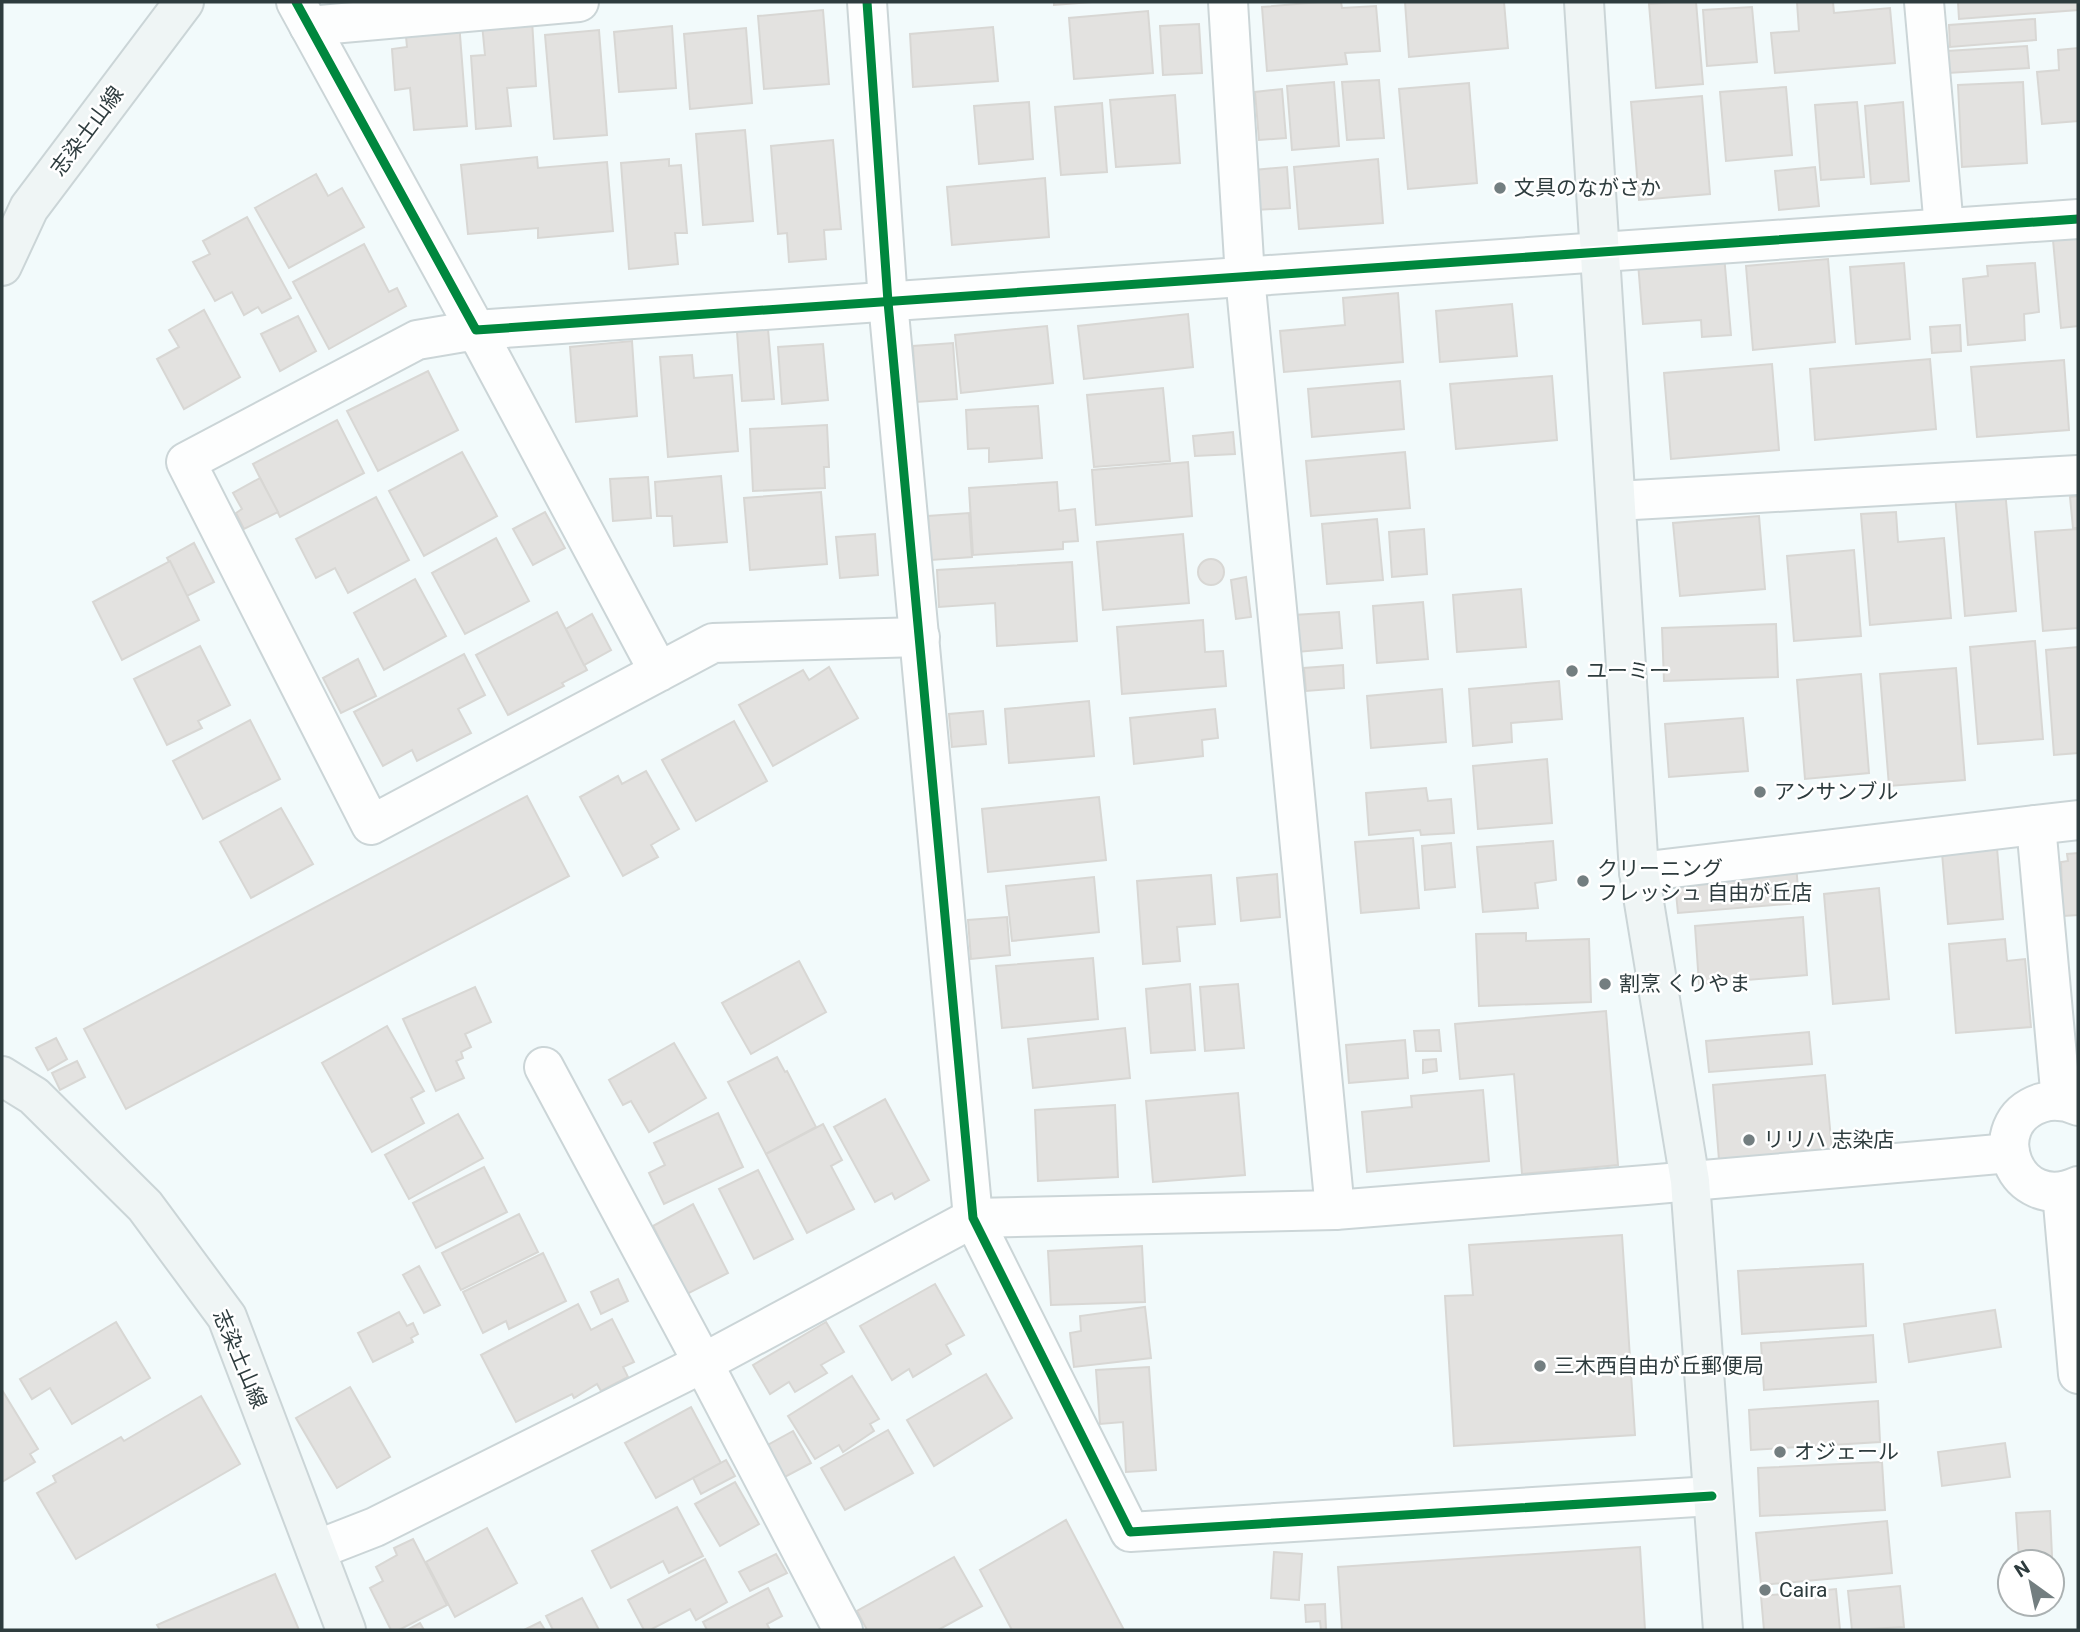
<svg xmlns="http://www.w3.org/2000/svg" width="2080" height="1632" viewBox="0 0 2080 1632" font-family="Roboto,'Noto Sans JP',sans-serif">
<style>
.building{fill:#e3e2e0;stroke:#d8d7d4;stroke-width:2}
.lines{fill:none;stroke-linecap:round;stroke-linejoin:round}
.street-casing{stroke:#cbd5d7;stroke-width:42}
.secondary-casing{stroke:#cbd5d7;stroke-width:42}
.street{stroke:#fdfefe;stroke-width:38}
.secondary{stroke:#eff5f5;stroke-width:38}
.cycleway-casing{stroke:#fff;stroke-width:13}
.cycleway{stroke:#00873e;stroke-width:9}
.poi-dot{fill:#737e80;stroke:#fff;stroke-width:2.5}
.labels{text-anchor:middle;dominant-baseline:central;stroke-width:5;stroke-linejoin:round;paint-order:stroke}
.street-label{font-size:21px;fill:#2e3c3e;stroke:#fff}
.poi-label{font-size:21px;fill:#2e3c3e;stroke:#fff;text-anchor:start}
</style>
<rect width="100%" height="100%" fill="#f2fafb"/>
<g class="building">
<polygon points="1054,2 1092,2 1054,5"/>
<polygon points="1320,2 1341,2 1342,8 1376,6 1380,51 1345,53 1347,64 1267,71 1262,7"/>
<polygon points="1405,2 1504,2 1508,48 1409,57"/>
<polygon points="1674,2 1696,2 1703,84 1656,88 1649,4"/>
<polygon points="1797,2 1833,2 1834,13 1890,8 1895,63 1775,73 1771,33 1799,31"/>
<polygon points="1958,2 2077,2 2078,10 1959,19"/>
<polygon points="1752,7 1757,62 1707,66 1703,10"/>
<polygon points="823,10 829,84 764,89 758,16"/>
<polygon points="1148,11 1153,73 1074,79 1069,18"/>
<polygon points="2035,19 2036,40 1950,47 1949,25"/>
<polygon points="532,20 536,86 507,88 511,126 476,129 471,56 485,55 482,24"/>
<polygon points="459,22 467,126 414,130 410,88 395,90 392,49 407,47 405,26"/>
<polygon points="1199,24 1202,73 1163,75 1160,26"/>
<polygon points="672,26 676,88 619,92 614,32"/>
<polygon points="993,27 998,81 913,87 910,34"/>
<polygon points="746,28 752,103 690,109 684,34"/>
<polygon points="599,30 607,135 554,139 545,35"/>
<polygon points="2027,46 2029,68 1948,73 1947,51"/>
<polygon points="2078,48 2078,121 2042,124 2037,72 2059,70 2058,50"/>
<polygon points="1379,80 1384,138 1347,140 1342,82"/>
<polygon points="1334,82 1339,146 1292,150 1287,86"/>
<polygon points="2023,82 2027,163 1962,167 1958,85"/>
<polygon points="1469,83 1477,183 1408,189 1399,89"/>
<polygon points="1786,87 1792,155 1726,161 1720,92"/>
<polygon points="1282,89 1286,138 1259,140 1255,92"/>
<polygon points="1175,95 1180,163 1116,167 1110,100"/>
<polygon points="1702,96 1710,194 1639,200 1631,102"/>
<polygon points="1029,102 1033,159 979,164 974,106"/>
<polygon points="1857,102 1864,177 1821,180 1815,105"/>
<polygon points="1903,102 1909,181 1871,184 1865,106"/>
<polygon points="1102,103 1107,172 1061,175 1055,107"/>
<polygon points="745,130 753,221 703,225 696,134"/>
<polygon points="833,140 841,229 824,230 826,259 789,262 787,233 778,234 771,146"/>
<polygon points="537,157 538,168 607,162 613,231 538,238 538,228 468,234 461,165"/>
<polygon points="669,159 669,166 681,165 687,233 675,233 678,264 629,269 621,163"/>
<polygon points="1378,159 1383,223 1299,229 1294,167"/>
<polygon points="1287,167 1290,208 1255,210 1254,170"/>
<polygon points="1815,167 1819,206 1779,210 1775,171"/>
<polygon points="316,174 328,196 342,188 364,227 289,268 255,208"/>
<polygon points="1045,178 1049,237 952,245 947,187"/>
<polygon points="247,217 291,298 262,313 258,307 244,315 232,292 215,301 193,262 210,254 203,241"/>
<polygon points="2078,238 2078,326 2061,328 2053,240"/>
<polygon points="364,244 389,292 397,288 406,306 329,349 293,282"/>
<polygon points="1724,255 1731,335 1702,337 1701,320 1643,324 1638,263"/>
<polygon points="1828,259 1835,342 1753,350 1746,266"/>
<polygon points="1904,263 1910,339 1856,344 1850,267"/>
<polygon points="2035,263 2039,312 2024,314 2025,340 1968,345 1963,279 1988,276 1987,266"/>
<polygon points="1398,293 1403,362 1284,372 1280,331 1345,325 1343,298"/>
<polygon points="1512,304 1517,356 1440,362 1436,311"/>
<polygon points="204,310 240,377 184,409 157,359 179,347 169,330"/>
<polygon points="1188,314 1193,367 1084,379 1078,326"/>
<polygon points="298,316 316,351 280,371 261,334"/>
<polygon points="1960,325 1961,351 1932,353 1930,327"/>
<polygon points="1047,326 1053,383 961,393 955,335"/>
<polygon points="768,329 774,399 742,401 737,332"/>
<polygon points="632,341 637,416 576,422 570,347"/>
<polygon points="953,343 957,399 916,402 913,346"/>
<polygon points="823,344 828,400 782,404 778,347"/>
<polygon points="692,355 694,378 732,375 738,451 668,457 660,357"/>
<polygon points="1930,359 1936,429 1815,440 1810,369"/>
<polygon points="2064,360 2069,430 1977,437 1971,367"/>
<polygon points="1772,364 1779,450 1671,459 1664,373"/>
<polygon points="428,371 458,430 378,471 347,411"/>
<polygon points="1552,376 1557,440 1456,449 1450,384"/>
<polygon points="1400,381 1404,429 1312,437 1308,389"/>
<polygon points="1163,388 1170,461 1094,467 1087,395"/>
<polygon points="1038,406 1042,458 989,462 989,448 968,449 966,410"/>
<polygon points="337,420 364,473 280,517 253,464"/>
<polygon points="827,425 829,467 824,467 825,488 753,491 750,429"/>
<polygon points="1233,432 1235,454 1195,456 1193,436"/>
<polygon points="462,452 497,516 424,556 389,491"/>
<polygon points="1405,452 1410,508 1311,516 1306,461"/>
<polygon points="1188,462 1192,516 1096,525 1092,470"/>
<polygon points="721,476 727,542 674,546 672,516 657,516 655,482"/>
<polygon points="648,477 651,518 613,521 610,479"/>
<polygon points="260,478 278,512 244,529 236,513 242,509 233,493"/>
<polygon points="1057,482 1059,511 1075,509 1078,541 1063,542 1063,549 973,555 969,488"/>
<polygon points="2005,490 2016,611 1965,616 1955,494"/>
<polygon points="821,492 827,564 750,570 744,498"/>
<polygon points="2078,496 2078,528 2073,528 2070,497"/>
<polygon points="376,497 409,560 348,593 335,568 316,578 296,539"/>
<polygon points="545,512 565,548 533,565 513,529"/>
<polygon points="1896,512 1898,542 1944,538 1951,618 1870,625 1861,514"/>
<polygon points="969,513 972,557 931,560 928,516"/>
<polygon points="1759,516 1765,589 1680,596 1673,523"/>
<polygon points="1377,519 1383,580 1327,584 1322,524"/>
<polygon points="1424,529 1427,574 1392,577 1389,532"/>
<polygon points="2078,529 2078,628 2043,631 2035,532"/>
<polygon points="875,534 878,575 840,578 836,537"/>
<polygon points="1183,534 1189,603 1103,610 1097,542"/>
<polygon points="496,538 529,601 465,634 432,573"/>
<polygon points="194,543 214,582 187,596 167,558"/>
<polygon points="1854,550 1861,636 1794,641 1787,556"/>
<circle cx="1211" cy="572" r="13"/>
<polygon points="170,561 199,620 122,660 93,602"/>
<polygon points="1072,562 1077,641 997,646 995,603 939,607 937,570"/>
<polygon points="1246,577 1251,617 1236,619 1231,580"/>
<polygon points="415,579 446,636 384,670 354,613"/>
<polygon points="1521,589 1526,647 1457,652 1453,595"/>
<polygon points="1423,602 1428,659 1377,663 1373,606"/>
<polygon points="557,612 587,670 562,683 564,686 508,715 476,655"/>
<polygon points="1339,612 1342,648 1297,652 1294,615"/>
<polygon points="592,614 611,650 584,665 566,629"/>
<polygon points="1203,620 1205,652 1223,651 1226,686 1122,694 1117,627"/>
<polygon points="1776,624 1778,677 1664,681 1662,628"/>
<polygon points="2035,641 2043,739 1978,744 1970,647"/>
<polygon points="200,646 230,705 198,721 202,728 167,745 134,679"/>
<polygon points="2078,647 2078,753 2054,755 2046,650"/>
<polygon points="464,654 485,695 458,709 471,733 417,761 412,750 383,766 354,712"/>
<polygon points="358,659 376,696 341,713 323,678"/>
<polygon points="1343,665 1344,688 1306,691 1304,668"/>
<polygon points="829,667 858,718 773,766 739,705 803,670 809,680"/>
<polygon points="1956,668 1965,780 1889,786 1880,674"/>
<polygon points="1861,674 1869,773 1805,779 1797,680"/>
<polygon points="1559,681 1562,719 1511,723 1512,742 1473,746 1469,689"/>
<polygon points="1442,689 1446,742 1371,748 1367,696"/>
<polygon points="1089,701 1094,756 1009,763 1005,709"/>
<polygon points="1215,709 1218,738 1202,740 1203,756 1134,764 1130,718"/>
<polygon points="983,711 986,744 952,747 949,714"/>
<polygon points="1743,718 1748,771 1669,777 1665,724"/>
<polygon points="250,720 280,779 203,819 173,761"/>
<polygon points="734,721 767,781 696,821 662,760"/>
<polygon points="1547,759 1552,823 1478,829 1473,766"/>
<polygon points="646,771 679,829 651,845 658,857 623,876 580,797 618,776 622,784"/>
<polygon points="1426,788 1428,801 1451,799 1454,833 1421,835 1420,830 1369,835 1366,793"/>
<polygon points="527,796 569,876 126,1109 84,1029"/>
<polygon points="1099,797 1106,860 988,872 982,809"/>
<polygon points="281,808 313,864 251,898 220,842"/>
<polygon points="1413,838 1419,908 1361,913 1355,842"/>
<polygon points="1553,841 1556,880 1535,883 1538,908 1483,912 1477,847"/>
<polygon points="1451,843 1455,887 1425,890 1422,846"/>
<polygon points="1997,848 2003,919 1948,924 1942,853"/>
<polygon points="2078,853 2078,915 2063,916 2061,862 2068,861 2067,854"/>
<polygon points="1796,863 1799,903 1678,913 1674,873"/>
<polygon points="1277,874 1280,917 1241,921 1237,878"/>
<polygon points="1211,875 1215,924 1177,927 1180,961 1143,964 1137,881"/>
<polygon points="1094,877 1099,932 1012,941 1006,886"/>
<polygon points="1879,888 1889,999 1833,1004 1824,894"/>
<polygon points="1007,917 1010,955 971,959 968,920"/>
<polygon points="1803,917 1807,975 1699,984 1695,926"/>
<polygon points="1526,933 1526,941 1589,939 1591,1002 1479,1006 1476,934"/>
<polygon points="2005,939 2007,961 2025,959 2031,1027 1956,1033 1949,944"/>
<polygon points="1093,958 1098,1019 1002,1028 996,966"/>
<polygon points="799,961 826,1012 751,1054 722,1003"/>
<polygon points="1190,984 1195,1050 1151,1053 1146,989"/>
<polygon points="1238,984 1244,1048 1205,1051 1200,987"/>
<polygon points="475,987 491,1022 465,1034 471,1047 461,1052 463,1058 456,1061 464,1078 436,1091 403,1019"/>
<polygon points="1606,1011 1618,1165 1522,1174 1514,1074 1460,1079 1455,1024"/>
<polygon points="387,1026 424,1091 411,1098 424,1123 372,1152 322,1063"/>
<polygon points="1125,1028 1130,1078 1033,1088 1028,1039"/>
<polygon points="1439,1030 1441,1051 1416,1051 1414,1031"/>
<polygon points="1809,1032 1812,1064 1709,1072 1706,1041"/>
<polygon points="56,1038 67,1059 48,1070 36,1048"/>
<polygon points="1405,1040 1408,1078 1349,1083 1346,1045"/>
<polygon points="674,1043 706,1098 649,1132 631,1101 623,1105 609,1080"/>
<polygon points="777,1057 785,1072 787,1071 816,1127 766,1154 728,1082"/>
<polygon points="1436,1059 1437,1071 1423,1073 1423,1060"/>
<polygon points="77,1061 85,1077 60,1090 52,1073"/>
<polygon points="1825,1075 1832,1150 1719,1160 1713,1085"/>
<polygon points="1483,1090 1489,1161 1367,1172 1362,1112 1412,1107 1411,1096"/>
<polygon points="1238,1093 1245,1175 1153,1182 1146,1101"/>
<polygon points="885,1099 929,1180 895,1199 892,1193 875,1202 834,1127"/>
<polygon points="1115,1105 1118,1177 1038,1181 1035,1110"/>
<polygon points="718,1113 743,1167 664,1204 649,1173 665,1165 654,1143"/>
<polygon points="458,1114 483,1158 409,1199 385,1155"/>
<polygon points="823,1124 842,1160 831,1166 854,1209 807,1233 766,1154"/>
<polygon points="484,1167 507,1212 436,1248 413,1203"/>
<polygon points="758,1170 793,1239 754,1259 719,1189"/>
<polygon points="693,1204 728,1273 687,1294 653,1226"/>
<polygon points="519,1214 538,1252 461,1290 442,1253"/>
<polygon points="1622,1235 1635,1435 1454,1446 1445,1296 1473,1295 1469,1245"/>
<polygon points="1142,1246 1145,1302 1051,1305 1048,1251"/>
<polygon points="543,1253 566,1301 509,1329 506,1321 483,1333 463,1292"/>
<polygon points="1863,1264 1866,1326 1742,1334 1738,1271"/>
<polygon points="419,1266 440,1305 424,1313 403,1275"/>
<polygon points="618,1279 628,1301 601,1314 591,1292"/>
<polygon points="935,1284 964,1335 946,1345 951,1354 913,1377 909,1369 892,1380 860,1326"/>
<polygon points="578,1304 591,1330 612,1319 634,1362 623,1367 628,1377 601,1391 597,1384 574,1398 572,1394 516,1422 481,1355"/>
<polygon points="1145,1307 1151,1358 1074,1367 1070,1333 1081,1331 1080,1316"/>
<polygon points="1995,1310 2001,1347 1909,1362 1904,1324"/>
<polygon points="399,1312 407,1326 413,1323 418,1334 411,1338 413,1342 373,1362 358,1333"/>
<polygon points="116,1322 150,1378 72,1424 50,1388 32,1399 20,1379"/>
<polygon points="826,1322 844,1352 821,1365 827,1373 795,1392 789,1382 770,1394 753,1365"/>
<polygon points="1873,1335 1876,1382 1764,1390 1761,1343"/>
<polygon points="1149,1367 1156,1470 1126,1472 1123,1422 1100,1424 1096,1370"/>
<polygon points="986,1374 1012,1418 934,1466 907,1420"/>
<polygon points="852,1376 879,1419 870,1424 874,1431 843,1452 839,1445 815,1459 788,1416"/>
<polygon points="350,1387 390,1457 337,1488 296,1418"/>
<polygon points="2,1390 38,1449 30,1454 35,1462 2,1482"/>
<polygon points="201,1396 240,1464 76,1559 37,1493 56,1482 53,1476 121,1437 124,1441"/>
<polygon points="1878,1401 1880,1442 1751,1450 1749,1410"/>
<polygon points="691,1407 721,1463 656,1498 625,1443"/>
<polygon points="888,1430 913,1473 845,1510 821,1468"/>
<polygon points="793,1431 811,1463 783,1478 766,1446"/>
<polygon points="2005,1443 2010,1477 1942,1486 1938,1452"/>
<polygon points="726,1460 735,1476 701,1494 693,1478"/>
<polygon points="1882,1462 1885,1510 1760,1516 1758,1468"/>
<polygon points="735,1482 759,1524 720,1546 695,1504"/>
<polygon points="677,1507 703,1556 669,1573 663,1561 611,1588 592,1551"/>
<polygon points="2050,1511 2052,1556 2019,1558 2016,1513"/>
<polygon points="1066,1520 1124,1630 1012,1630 980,1570"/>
<polygon points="1887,1521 1892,1573 1761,1585 1756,1533"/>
<polygon points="487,1528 517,1583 455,1617 426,1562"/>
<polygon points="413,1539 447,1605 399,1630 391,1630 370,1588 383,1581 376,1567 397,1555 394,1548"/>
<polygon points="1640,1547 1645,1630 1342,1630 1338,1567"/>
<polygon points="1274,1552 1302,1554 1299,1600 1271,1598"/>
<polygon points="776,1554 787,1573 750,1591 739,1572"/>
<polygon points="954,1557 982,1606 938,1630 867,1630 857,1611"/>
<polygon points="705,1559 727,1602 696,1620 690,1609 650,1630 644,1630 628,1600"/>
<polygon points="275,1574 299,1630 160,1630 157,1625"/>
<polygon points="1900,1586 1904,1627 1852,1630 1848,1591"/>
<polygon points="768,1588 782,1616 767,1624 770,1630 707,1630 703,1622"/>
<polygon points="1836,1589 1840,1630 1764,1630 1761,1596"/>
<polygon points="582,1598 599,1630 553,1630 546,1616"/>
<polygon points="1325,1604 1326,1630 1321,1630 1320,1621 1306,1622 1305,1605"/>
<polygon points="540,1622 545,1630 524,1630"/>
<polygon points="420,1623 424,1630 407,1630"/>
</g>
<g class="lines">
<g class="street-casing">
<g id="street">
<polyline points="296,2 476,330 2078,219"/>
<polyline points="867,2 888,302 973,1218 1130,1532 1712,1496"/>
<polyline points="1228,2 1245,277 1335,1210"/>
<polyline points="1924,2 1944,228"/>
<polyline points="309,26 579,2"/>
<polyline points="1616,501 2078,475"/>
<polyline points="659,672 476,330 417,340 186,462 371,825 713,643 920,637"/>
<polyline points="2036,825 2061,1101"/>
<polyline points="1639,872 2078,820"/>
<polyline points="544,1067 703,1363 843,1630"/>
<path d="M2078 1106C2067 1101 2054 1099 2041 1103 1980 1123 2015 1215 2078 1186"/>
<polyline points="2062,1192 2078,1374"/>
<polyline points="316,1550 375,1527 703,1363 973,1218 1335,1210 1646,1185 2010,1153"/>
</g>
</g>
<g class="secondary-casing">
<g id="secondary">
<polyline points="1584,2 1639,872 1690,1181 1723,1630"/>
<polyline points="2,266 29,208 184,2"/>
<polyline points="2,1076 34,1096 145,1206 227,1317 346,1630"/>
</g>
</g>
<use href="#street" class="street"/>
<use href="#secondary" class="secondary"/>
<g class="cycleway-casing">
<g id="cycleway">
<polyline points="296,2 476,330 2078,219"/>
<polyline points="867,2 888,302 973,1218 1130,1532 1712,1496"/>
</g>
</g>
<use href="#cycleway" class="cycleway"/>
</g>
<g class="poi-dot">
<circle cx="1500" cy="188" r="7"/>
<circle cx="1572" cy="671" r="7"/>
<circle cx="1760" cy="792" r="7"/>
<circle cx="1583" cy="881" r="7"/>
<circle cx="1605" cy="984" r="7"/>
<circle cx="1749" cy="1140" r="7"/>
<circle cx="1540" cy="1366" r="7"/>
<circle cx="1780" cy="1452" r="7"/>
<circle cx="1765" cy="1590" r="7"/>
</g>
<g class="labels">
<g class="street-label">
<text transform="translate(87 131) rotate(-53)">志染土山線</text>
<text transform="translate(240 1359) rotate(67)">志染土山線</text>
</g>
<g class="poi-label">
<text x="1514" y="188">文具のながさか</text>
<text x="1586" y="671">ユーミー</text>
<text x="1774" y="792">アンサンブル</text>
<text x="1597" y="869">クリーニング<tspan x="1597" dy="24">フレッシュ 自由が丘店</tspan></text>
<text x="1619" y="984">割烹 くりやま</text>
<text x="1763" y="1140">リリハ 志染店</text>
<text x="1554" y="1366">三木西自由が丘郵便局</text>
<text x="1794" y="1452">オジェール</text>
<text x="1779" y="1590">Caira</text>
</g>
</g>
<rect width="2080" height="1632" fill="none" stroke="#2e3c3e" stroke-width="7"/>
<g transform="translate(2031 1583) rotate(327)"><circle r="33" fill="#ffffff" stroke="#abb1b2" stroke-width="2"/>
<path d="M0-5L12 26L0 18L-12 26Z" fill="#737e80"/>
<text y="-10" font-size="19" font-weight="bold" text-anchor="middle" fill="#2e3c3e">N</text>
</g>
</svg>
